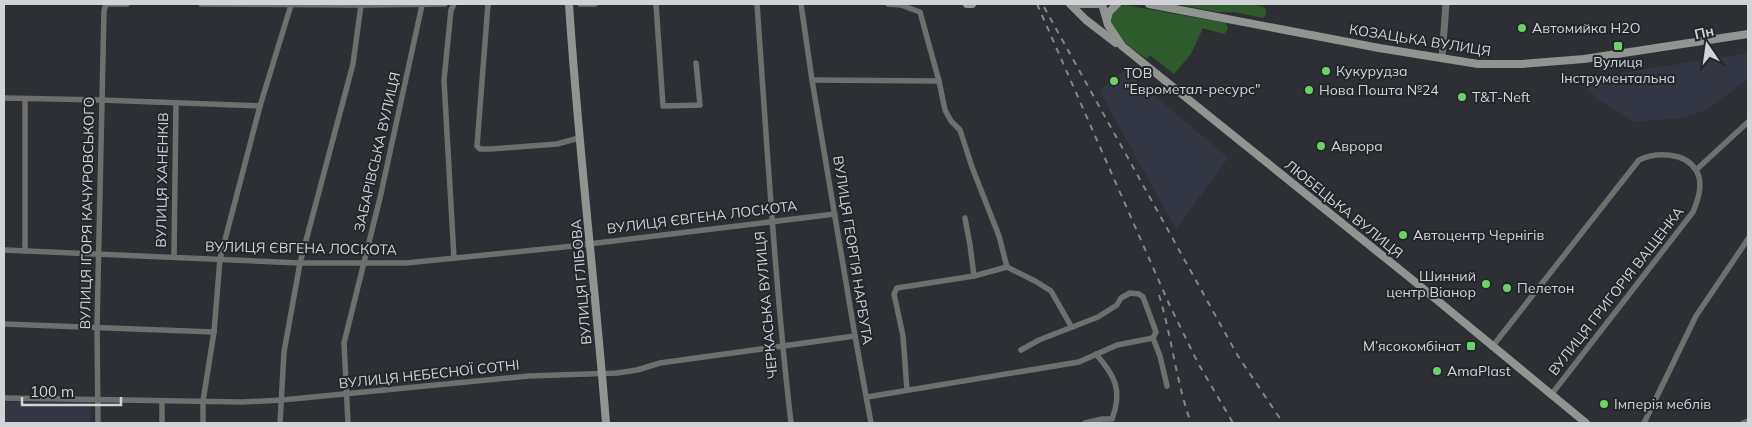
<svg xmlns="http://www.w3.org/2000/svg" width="1752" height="427" viewBox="0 0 1752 427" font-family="Mulish,sans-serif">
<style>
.built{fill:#333743}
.green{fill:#2d5b2b}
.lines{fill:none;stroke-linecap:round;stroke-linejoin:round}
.minor{stroke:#6e706e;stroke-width:5.5}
.tertiary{stroke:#6e706e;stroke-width:7}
.secondary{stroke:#919591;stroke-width:8}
.rail{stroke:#84868b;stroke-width:2;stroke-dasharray:6 6;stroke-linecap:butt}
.poi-dot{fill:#69d464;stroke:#23262b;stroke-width:2}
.labels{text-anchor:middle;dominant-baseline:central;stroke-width:4;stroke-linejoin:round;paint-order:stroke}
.poi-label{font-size:14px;fill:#d1d3d7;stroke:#23262b;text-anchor:start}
.street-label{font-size:14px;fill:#d1d3d7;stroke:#23262b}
</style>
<rect width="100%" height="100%" fill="#2d2f35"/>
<g class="built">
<polygon points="1748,53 1748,79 1705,111 1680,118 1635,122 1598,99 1578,80"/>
<polygon points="1124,70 1228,158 1176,229 1099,90 1109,83 1114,77 1115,79 1120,75"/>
<polygon points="4,402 91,402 90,423 4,423"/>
</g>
<g class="green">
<path d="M1178 4C1195 4 1255 0 1266 9V15L1263 18 1235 12H1217Z"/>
<path d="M1125 5 1226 23 1228 29 1224 34 1203 28 1191 54 1174 74 1150 55 1147 59C1134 49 1104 33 1113 14 1115 8 1119 6 1125 5Z"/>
</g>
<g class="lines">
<g class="minor">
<polyline points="105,4 127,4"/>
<polyline points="201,4 361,5 445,4"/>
<polyline points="454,4 451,10 444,80 454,258"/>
<polyline points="488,4 477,146 480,149 491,149 557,144 579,138"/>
<polyline points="580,4 595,4"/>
<polyline points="656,4 663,106 700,105 696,63"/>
<path d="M757 4C767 144 775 284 791 423"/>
<polyline points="801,4 812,80 855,336 871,423"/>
<polyline points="888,4 901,5 920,12 939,81 945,110 951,121 960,130 972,167 999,236 1007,267"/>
<polyline points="812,80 939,81"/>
<polyline points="4,98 101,100 260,106"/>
<polyline points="1696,170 1748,122"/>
<polyline points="965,218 970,245 974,276"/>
<polyline points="4,250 300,263 406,263 564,247 835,214"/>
<polyline points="25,251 25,99"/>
<polyline points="174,257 176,103"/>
<polyline points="4,324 214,332"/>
<path d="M1492 347 1639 160C1656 152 1685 152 1696 170 1704 183 1698 200 1693 212L1551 395"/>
<polyline points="1021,350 1039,340 1098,317 1117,305 1121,298 1130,293 1139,294 1143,297 1156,332 1153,338"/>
<polyline points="907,390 903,336 894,294 897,288 974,276 1007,267 1035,281 1051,291 1071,326"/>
<polyline points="867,397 1079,362 1117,345 1153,338 1160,356 1167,386"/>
<polyline points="4,398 242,402 282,400 529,376 617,373 637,370 660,363 855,336"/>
<polyline points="98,423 97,327 104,11 106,4"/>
<polyline points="162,423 162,401"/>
<polyline points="203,423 203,401 214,332 220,259 260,106 291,5"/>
<polyline points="280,423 284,352 300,263 353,64 361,5"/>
<polyline points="348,423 344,343 380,198 422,5"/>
<path d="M1085 423 1102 419H1112C1123 390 1115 376 1096 354"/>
<polyline points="1644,423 1696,316 1748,239"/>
<polyline points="1743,423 1748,421"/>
</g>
<polyline class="tertiary" points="1442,58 1446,4"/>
<g class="secondary">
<path d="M569 4C578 144 595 283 606 423"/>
<polyline points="967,4 972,4"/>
<polyline points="1070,4 1086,20 1116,43"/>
<polyline points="1074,4 1098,4"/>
<polyline points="1102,4 1108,25 1122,46 1409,277 1586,423"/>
<polyline points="1149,4 1379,48 1478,64 1522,64 1584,59 1748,34"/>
<polyline points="1107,20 1109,12 1117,4"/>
</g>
<g class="rail">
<polyline points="1037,4 1170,306 1198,363 1233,423"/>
<polyline points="1044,7 1238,356 1283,423"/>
<path d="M1159 295C1172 337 1176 382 1191 423"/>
</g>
</g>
<g class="poi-dot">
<circle cx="1522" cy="28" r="5"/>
<rect x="1613" y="41" width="10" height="10" rx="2.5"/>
<circle cx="1326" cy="71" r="5"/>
<circle cx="1114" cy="81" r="5"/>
<circle cx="1309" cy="90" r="5"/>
<circle cx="1462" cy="97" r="5"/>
<circle cx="1321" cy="146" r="5"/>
<circle cx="1403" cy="235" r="5"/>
<circle cx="1486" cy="284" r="5"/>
<circle cx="1507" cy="288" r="5"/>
<rect x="1466" y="341" width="10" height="10" rx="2.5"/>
<circle cx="1437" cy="371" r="5"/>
<circle cx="1604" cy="404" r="5"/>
</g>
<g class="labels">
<g class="poi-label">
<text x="1532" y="28">Автомийка H2O</text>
<text x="1618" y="62" text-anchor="middle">Вулиця<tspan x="1618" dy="16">Інструментальна</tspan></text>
<text x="1336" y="71">Кукурудза</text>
<text x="1124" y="73">ТОВ<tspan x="1124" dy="16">"Еврометал-ресурс"</tspan></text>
<text x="1319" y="90">Нова Пошта №24</text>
<text x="1472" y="97">T&amp;T-Neft</text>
<text x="1331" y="146">Аврора</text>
<text x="1413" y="235">Автоцентр Чернігів</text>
<text x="1476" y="276" text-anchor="end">Шинний<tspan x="1476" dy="16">центр Віанор</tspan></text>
<text x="1517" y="288">Пелетон</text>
<text x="1461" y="346" text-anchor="end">М’ясокомбінат</text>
<text x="1447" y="371">AmaPlast</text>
<text x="1614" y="404">Імперія меблів</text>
</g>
<g class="street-label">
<text transform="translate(1420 40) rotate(9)">КОЗАЦЬКА ВУЛИЦЯ</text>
<text transform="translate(377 152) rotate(-77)">ЗАБАРІВСЬКА ВУЛИЦЯ</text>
<text transform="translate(162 180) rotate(-89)">ВУЛИЦЯ ХАНЕНКІВ</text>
<text transform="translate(1344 209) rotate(39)">ЛЮБЕЦЬКА ВУЛИЦЯ</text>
<text transform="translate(87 213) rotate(-89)">ВУЛИЦЯ ІГОРЯ КАЧУРОВСЬКОГО</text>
<text transform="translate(702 217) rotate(-7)">ВУЛИЦЯ ЄВГЕНА ЛОСКОТА</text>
<text transform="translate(301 248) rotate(1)">ВУЛИЦЯ ЄВГЕНА ЛОСКОТА</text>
<text transform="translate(853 250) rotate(81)">ВУЛИЦЯ ГЕОРГІЯ НАРБУТА</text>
<text transform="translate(581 282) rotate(-95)">ВУЛИЦЯ ГЛІБОВА</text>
<text transform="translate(1616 291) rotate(-52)">ВУЛИЦЯ ГРИГОРІЯ ВАЩЕНКА</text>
<text transform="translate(766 305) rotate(-95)">ЧЕРКАСЬКА ВУЛИЦЯ</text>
<text transform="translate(429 374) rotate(-6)">ВУЛИЦЯ НЕБЕСНОЇ СОТНІ</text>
</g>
</g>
<rect width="1752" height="427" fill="none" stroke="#d1d3d7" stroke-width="10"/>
<g transform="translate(1707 45) rotate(347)" stroke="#23262b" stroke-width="4" paint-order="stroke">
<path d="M0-4L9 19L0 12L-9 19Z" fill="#d1d3d7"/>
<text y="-8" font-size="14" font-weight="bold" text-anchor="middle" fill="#d1d3d7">Пн</text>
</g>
<path d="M22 397v8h99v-8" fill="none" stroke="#d1d3d7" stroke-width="2.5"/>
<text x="30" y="397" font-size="15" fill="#d1d3d7" stroke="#23262b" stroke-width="4" paint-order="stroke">100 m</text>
</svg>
